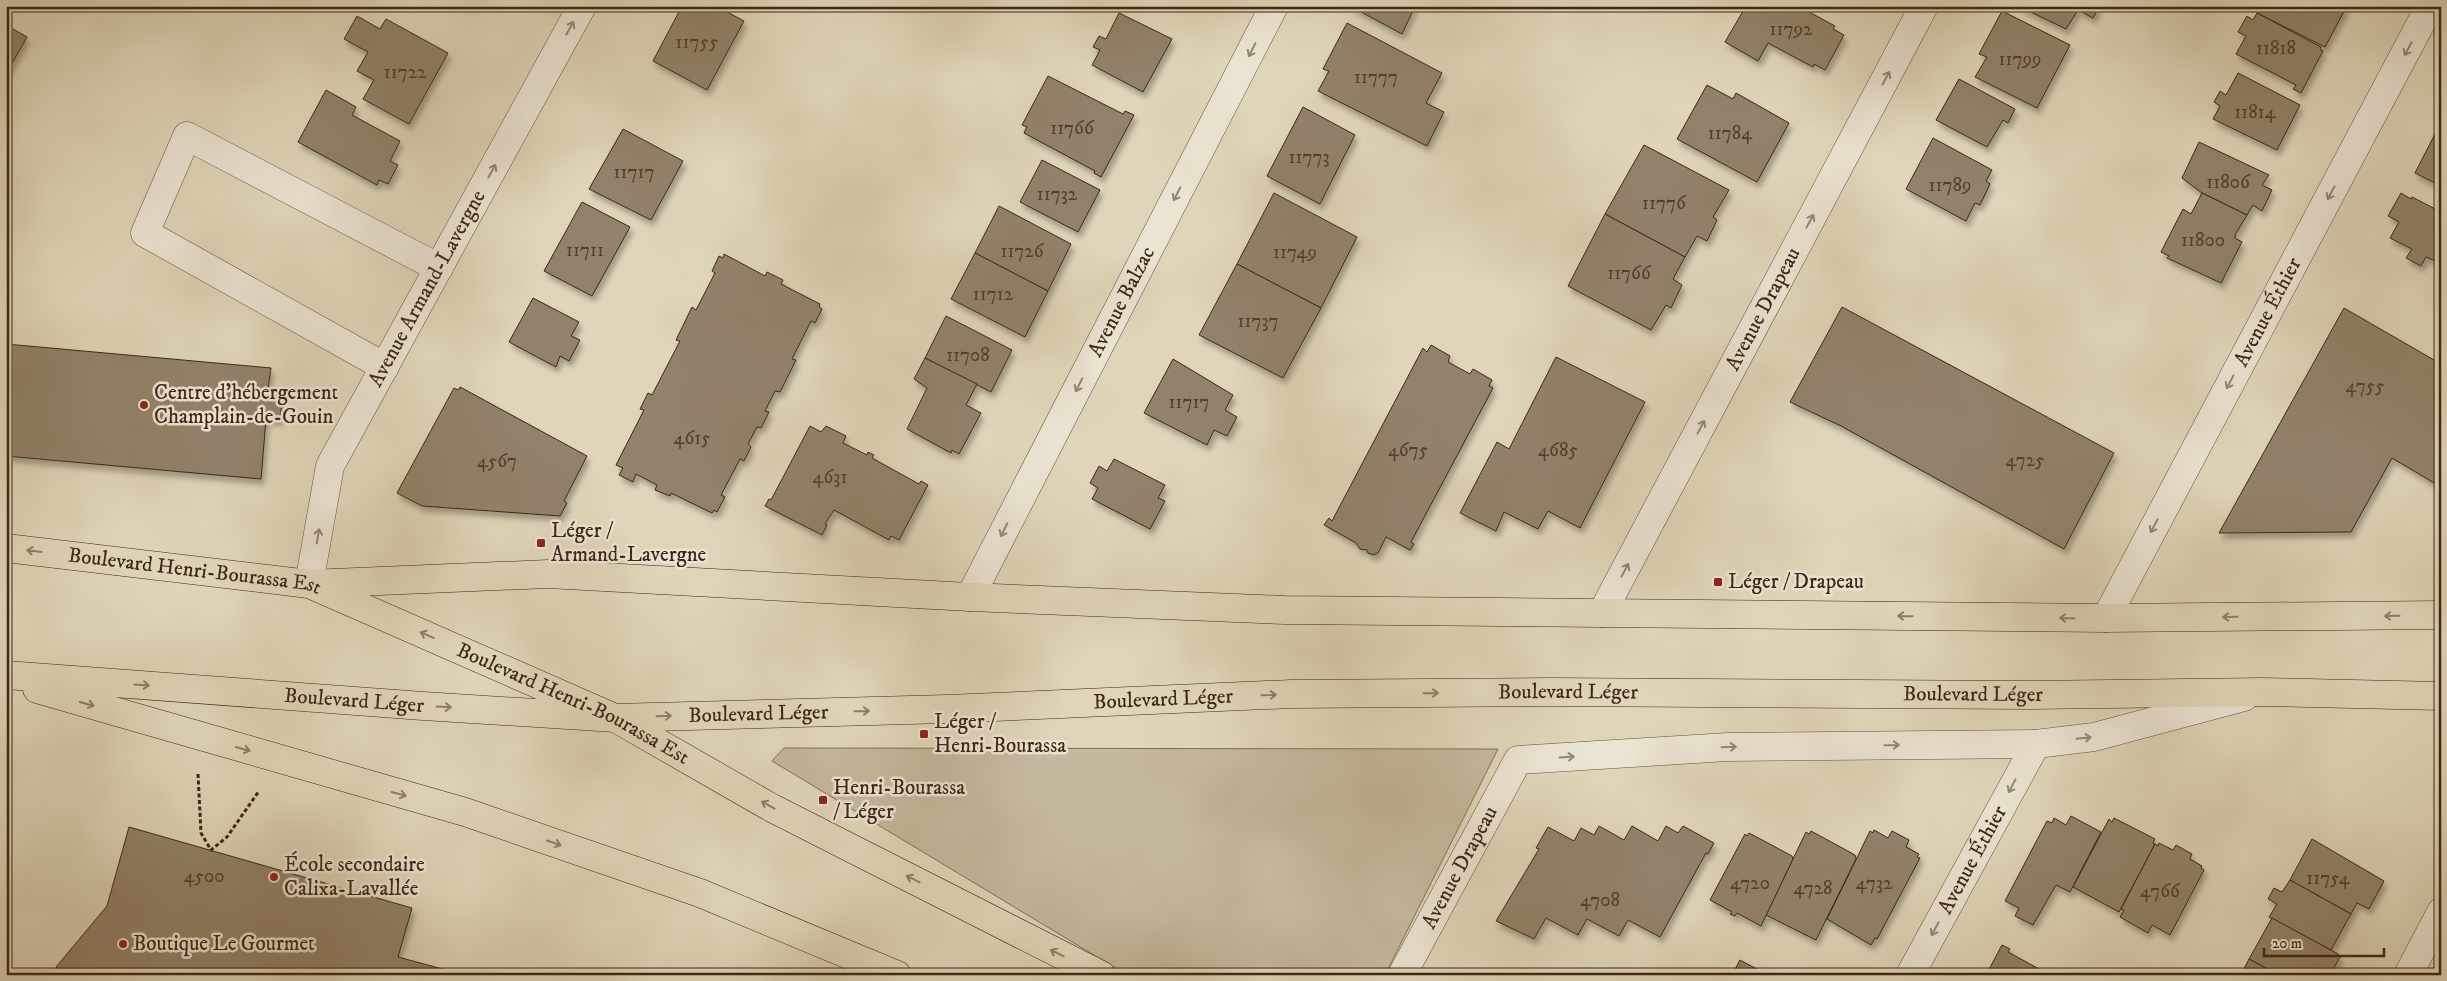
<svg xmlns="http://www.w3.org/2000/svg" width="2447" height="981" viewBox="0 0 2447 981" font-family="'IM FELL DW Pica',serif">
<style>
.green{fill:#c4b89d;stroke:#817058}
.building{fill:#92826a;stroke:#3e2714;filter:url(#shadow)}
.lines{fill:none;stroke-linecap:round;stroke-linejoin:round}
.minor-casing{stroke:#66533d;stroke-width:29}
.major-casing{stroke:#3e2714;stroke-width:29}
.path{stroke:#3e2714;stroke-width:3;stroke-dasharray:4 2.5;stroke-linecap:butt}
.minor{stroke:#eae4d2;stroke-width:28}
.major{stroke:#dfd6b9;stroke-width:28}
.oneway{stroke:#948673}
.oneway2{stroke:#8e7e66}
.poi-dot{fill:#8f2418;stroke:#eae4d2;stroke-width:2}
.labels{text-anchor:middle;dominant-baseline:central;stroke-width:5;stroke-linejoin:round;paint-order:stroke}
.number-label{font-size:19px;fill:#533e2a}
.street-label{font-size:21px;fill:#3e2714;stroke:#eae4d2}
.poi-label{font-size:21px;fill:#3e2714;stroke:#eae4d2;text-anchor:start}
</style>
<defs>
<filter id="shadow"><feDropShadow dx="3" dy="5.5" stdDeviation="2.5" flood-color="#0004"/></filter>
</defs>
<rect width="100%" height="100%" fill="#dfd6b9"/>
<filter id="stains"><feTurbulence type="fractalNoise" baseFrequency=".004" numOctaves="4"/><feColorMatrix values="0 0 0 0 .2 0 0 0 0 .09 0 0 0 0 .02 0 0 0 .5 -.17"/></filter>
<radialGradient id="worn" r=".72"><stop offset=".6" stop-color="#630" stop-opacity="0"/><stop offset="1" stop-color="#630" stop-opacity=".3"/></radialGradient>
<polygon class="green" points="784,748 1498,749 1385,975 1127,975 772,761"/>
<g class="building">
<polygon points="682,6 716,6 744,21 707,90 653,61"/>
<polygon points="1350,6 1415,6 1402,34"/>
<polygon points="1746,6 1798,6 1835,26 1833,29 1844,35 1825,70 1814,64 1813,67 1768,43 1758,61 1725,42"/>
<polygon points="2018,6 2100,6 2093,18 2078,10 2066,29"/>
<polygon points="2259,6 2347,6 2325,47 2257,13 2261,7"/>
<polygon points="2002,11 2070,45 2037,108 1975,77 1987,57 1979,54"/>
<polygon points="1119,13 1172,39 1143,92 1092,65 1100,50 1093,47 1099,36 1106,39"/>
<polygon points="2257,13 2321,47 2320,49 2323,51 2301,93 2293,89 2296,85 2236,54 2246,36 2238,32 2247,16 2253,20"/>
<polygon points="357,16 380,29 386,19 448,53 409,124 363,99 374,80 357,71 368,52 344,39"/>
<polygon points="1347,23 1442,73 1426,103 1444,112 1427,146 1318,91 1329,71 1323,69"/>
<polygon points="6,25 27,37 6,74"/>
<polygon points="2238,73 2300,105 2277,150 2213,119 2220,106 2214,102 2220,91 2226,95"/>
<polygon points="1048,76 1123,114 1125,111 1134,115 1101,177 1094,173 1095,171 1024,133 1027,127 1022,125"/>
<polygon points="1959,79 2015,109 2008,123 2003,120 1987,147 1936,120"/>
<polygon points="1707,85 1733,99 1736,93 1789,123 1757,182 1677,139"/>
<polygon points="326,90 356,107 352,115 400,141 390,161 398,165 388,184 379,180 377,185 298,142"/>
<polygon points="1303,107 1355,135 1320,204 1267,176"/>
<polygon points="623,129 683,161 651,220 589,189"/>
<polygon points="2436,132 2441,134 2441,186 2415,173"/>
<polygon points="1933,138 1992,170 1986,181 1990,184 1980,205 1975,203 1966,221 1906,189"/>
<polygon points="2199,142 2269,175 2262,185 2272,190 2262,211 2253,205 2247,215 2202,193 2182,178"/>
<polygon points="1644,145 1729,190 1713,217 1717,220 1707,241 1697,236 1685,257 1605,214"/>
<polygon points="1042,160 1100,190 1078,232 1020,202"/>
<polygon points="1274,193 1357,237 1321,308 1237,264"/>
<polygon points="2202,193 2247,215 2235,235 2235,238 2242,242 2221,283 2167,258 2169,256 2161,252 2183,209 2191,214"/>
<polygon points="2401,193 2411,199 2412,197 2441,212 2441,263 2426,257 2421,266 2406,258 2412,249 2390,238 2399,222 2388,216"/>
<polygon points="582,202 630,227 592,296 544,271"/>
<polygon points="999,206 1071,244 1048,291 975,253"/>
<polygon points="1605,214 1685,257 1673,279 1682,285 1671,308 1666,305 1651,330 1568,286"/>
<polygon points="975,253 1048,291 1025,337 951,299"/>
<polygon points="724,254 765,276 767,272 783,280 781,284 820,304 819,307 822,309 815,323 811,321 792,359 796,360 780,392 775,391 765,411 769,412 761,428 757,427 748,444 751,447 744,461 740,459 721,495 725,497 717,512 714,510 712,513 671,493 670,496 655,490 657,485 636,474 633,482 619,475 623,468 616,465 644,410 640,409 648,393 652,395 680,341 676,340 692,307 696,310 715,273 712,271 719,256 723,258"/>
<polygon points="1237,264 1321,308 1283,378 1199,335"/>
<polygon points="533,298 579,322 571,336 580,340 569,361 560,356 556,367 509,342"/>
<polygon points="1842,307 2114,453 2064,549 1841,426 1790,402"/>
<polygon points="2344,308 2441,364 2441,487 2392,458 2351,532 2219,533"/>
<polygon points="946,316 1012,350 991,392 925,358"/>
<polygon points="6,344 271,368 268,389 283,391 280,420 266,419 261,479 6,456"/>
<polygon points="1431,345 1450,356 1448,362 1470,374 1473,369 1492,380 1489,386 1493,388 1411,542 1414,544 1410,550 1386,537 1378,553 1373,555 1368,553 1367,550 1360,549 1356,543 1324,525 1329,518 1332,521 1423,348 1427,352"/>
<polygon points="1556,357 1645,402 1580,528 1548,511 1538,529 1504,512 1496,531 1460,513 1497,442 1509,449"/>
<polygon points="925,358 977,384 966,405 981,413 959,454 952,450 951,453 907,429 927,388 914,379"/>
<polygon points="1173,359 1233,395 1225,410 1237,417 1227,436 1214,430 1207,445 1144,413"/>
<polygon points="460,387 587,456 564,501 567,503 560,516 422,506 397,493 454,388 458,390"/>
<polygon points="810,426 821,432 826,426 846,436 843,443 867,455 868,452 874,455 872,458 919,484 921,481 928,485 899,540 891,536 889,540 834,510 825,524 827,525 822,535 765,506 769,499 771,500"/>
<polygon points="1114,459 1165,485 1158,498 1165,501 1150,529 1092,499 1098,488 1090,483 1099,466 1107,471"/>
<polygon points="2071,816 2101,832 2070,892 2056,885 2033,925 2015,916 2019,908 2005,901 2047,821 2052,823 2054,818 2066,825"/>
<polygon points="2114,818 2155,839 2153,843 2155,844 2119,912 2073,887 2109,819 2112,822"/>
<polygon points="1599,826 1624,840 1632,826 1658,841 1666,826 1678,833 1683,826 1714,843 1708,854 1706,853 1660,937 1628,920 1619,936 1587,919 1578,935 1546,918 1534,939 1496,921 1539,849 1536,848 1548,827 1574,841 1581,828 1594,835"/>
<polygon points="129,827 412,908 398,957 465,975 66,975 56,967 107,906"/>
<polygon points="1874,830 1888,838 1892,831 1909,840 1906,847 1919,854 1917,857 1920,858 1877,939 1875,938 1871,945 1827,919 1870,831 1873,833"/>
<polygon points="1811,831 1855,855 1856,859 1816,940 1766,915 1806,832 1809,834"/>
<polygon points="1749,833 1792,856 1793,859 1761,926 1737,913 1735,916 1730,914 1732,912 1710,900 1745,834 1747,836"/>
<polygon points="2312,839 2384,881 2369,909 2357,903 2351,914 2290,880"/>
<polygon points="2159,843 2173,850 2176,845 2192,854 2190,859 2202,866 2201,868 2204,870 2170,935 2152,925 2148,933 2120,917 2124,910 2121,909 2155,844 2158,846"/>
<polygon points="2290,880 2351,914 2331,950 2269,917 2277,904 2268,899 2274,888 2282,892"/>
<polygon points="2272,918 2338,954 2340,957 2330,975 2279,975 2249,959"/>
<polygon points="2002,945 2010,949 2008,952 2050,975 1986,975"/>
<polygon points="2249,959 2279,975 2241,975"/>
<polygon points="1740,960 1768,975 1732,975"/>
</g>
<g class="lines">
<g class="minor-casing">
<g id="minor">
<polyline points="385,367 145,233 187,136 439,268"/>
<path id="s1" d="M309 584 330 466 582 6"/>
<path id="s2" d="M970 597 1274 6"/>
<path id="s3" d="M1602 613 1924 6"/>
<path id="s4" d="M2106 618 2430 6"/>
<path id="s5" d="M1402 975 1518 760 1728 747 2036 744 2094 737 2244 697"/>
<path id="s6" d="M1910 975 2036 744"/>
<polyline points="2408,975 2441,912"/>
</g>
</g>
<g class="major-casing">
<g id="major">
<path id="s7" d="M6 548 309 584 615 718 772 808 1101 975"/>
<polyline points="309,584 548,574 970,597 1285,610 2106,618 2441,615"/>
<path id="s8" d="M6 675 423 706 615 718 947 709 1291 694 1551 692 2028 695 2262 692 2441 696"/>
<polyline points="37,689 465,812 700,893 897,975"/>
</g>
</g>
<polyline class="path" points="198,774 201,833 211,850 227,837 259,791"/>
<use href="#minor" class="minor"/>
<use href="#major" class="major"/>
</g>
<defs><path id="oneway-shaft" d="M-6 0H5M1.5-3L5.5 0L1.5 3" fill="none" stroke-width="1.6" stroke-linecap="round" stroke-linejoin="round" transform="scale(1.25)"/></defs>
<g class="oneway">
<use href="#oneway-shaft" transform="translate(570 28) rotate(-61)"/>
<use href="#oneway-shaft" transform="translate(2408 49) rotate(118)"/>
<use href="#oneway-shaft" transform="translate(1252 50) rotate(117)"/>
<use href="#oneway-shaft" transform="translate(1886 78) rotate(-62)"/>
<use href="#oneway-shaft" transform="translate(492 171) rotate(-61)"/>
<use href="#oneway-shaft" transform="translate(2331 193) rotate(118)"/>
<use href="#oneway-shaft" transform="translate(1177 194) rotate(117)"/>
<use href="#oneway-shaft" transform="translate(1810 221) rotate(-62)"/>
<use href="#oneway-shaft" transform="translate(2230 382) rotate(118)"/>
<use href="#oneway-shaft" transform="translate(1079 385) rotate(117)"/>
<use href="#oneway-shaft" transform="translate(1701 427) rotate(-62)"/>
<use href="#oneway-shaft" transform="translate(2154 526) rotate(118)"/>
<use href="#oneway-shaft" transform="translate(1004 530) rotate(117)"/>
<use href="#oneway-shaft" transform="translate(318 536) rotate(-80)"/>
<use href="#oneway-shaft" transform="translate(1625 570) rotate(-62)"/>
<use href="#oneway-shaft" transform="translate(2084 738) rotate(-6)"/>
<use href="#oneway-shaft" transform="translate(1892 745) rotate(-1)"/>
<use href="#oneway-shaft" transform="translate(1729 747) rotate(-2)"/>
<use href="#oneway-shaft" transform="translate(1567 757) rotate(-4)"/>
<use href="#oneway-shaft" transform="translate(2012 786) rotate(118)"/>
<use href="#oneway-shaft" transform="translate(1935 929) rotate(118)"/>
</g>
<g class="oneway2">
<use href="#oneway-shaft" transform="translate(34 551) rotate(-173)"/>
<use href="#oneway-shaft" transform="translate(1905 616) rotate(-179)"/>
<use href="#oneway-shaft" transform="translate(2392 616) rotate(179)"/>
<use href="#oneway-shaft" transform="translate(2230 617) rotate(179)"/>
<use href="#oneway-shaft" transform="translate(2067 618) rotate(-179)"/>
<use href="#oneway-shaft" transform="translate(427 635) rotate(-156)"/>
<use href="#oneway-shaft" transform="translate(142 685) rotate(4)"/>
<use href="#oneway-shaft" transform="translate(1431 693) rotate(-1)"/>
<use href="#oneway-shaft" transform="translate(1269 695) rotate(-2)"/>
<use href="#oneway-shaft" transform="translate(87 704) rotate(16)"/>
<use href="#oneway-shaft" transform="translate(444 707) rotate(3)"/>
<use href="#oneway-shaft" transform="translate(862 711) rotate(-1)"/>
<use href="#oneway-shaft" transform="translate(664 716) rotate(-2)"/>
<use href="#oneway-shaft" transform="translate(243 749) rotate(16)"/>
<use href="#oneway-shaft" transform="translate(399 794) rotate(15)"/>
<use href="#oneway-shaft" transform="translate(768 805) rotate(-151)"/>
<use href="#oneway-shaft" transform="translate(554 843) rotate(19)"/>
<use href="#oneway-shaft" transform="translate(913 879) rotate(-153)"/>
<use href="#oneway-shaft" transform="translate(1057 953) rotate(-153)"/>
</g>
<g class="poi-dot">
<circle cx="144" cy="405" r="5"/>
<rect x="536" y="538" width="10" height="10" rx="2.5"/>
<rect x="1713" y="577" width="10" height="10" rx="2.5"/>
<rect x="919" y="729" width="10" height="10" rx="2.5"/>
<rect x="818" y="795" width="10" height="10" rx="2.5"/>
<circle cx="274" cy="877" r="5"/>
<circle cx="123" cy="944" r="5"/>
</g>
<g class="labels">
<g class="number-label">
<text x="1791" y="29">11792</text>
<text x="697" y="42">11755</text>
<text x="2276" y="48">11818</text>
<text x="2020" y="59">11799</text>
<text x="405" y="72">11722</text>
<text x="1376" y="77">11777</text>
<text x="2255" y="112">11814</text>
<text x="1072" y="128">11766</text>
<text x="1730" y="133">11784</text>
<text x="1309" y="157">11773</text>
<text x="634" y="172">11717</text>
<text x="2228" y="182">11806</text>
<text x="1950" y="185">11789</text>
<text x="1057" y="194">11732</text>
<text x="1664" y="203">11776</text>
<text x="2203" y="240">11800</text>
<text x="585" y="250">11711</text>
<text x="1022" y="251">11726</text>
<text x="1295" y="252">11749</text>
<text x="1629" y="273">11766</text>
<text x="993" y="294">11712</text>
<text x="1258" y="321">11737</text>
<text x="968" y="355">11708</text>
<text x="2365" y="386">4755</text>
<text x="1189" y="402">11717</text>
<text x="692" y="438">4615</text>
<text x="1408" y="450">4675</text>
<text x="1558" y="450">4685</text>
<text x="2025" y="460">4725</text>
<text x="497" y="461">4567</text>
<text x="830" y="477">4631</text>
<text x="204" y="876">4500</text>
<text x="2328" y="878">11754</text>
<text x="1750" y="883">4720</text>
<text x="1874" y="883">4732</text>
<text x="1813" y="888">4728</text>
<text x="2160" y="891">4766</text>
<text x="1600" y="900">4708</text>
</g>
<g class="street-label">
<text stroke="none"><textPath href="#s1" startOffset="322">Avenue Armand-Lavergne</textPath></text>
<text stroke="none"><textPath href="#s2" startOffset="332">Avenue Balzac</textPath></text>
<text stroke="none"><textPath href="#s3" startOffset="344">Avenue Drapeau</textPath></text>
<text stroke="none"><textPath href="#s4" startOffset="346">Avenue Éthier</textPath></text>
<text stroke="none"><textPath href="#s7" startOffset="190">Boulevard Henri-Bourassa Est</textPath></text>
<text stroke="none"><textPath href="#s8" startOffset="1564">Boulevard Léger</textPath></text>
<text stroke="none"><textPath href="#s8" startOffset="1969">Boulevard Léger</textPath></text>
<text stroke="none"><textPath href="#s8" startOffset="1159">Boulevard Léger</textPath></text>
<text stroke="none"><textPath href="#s8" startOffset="349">Boulevard Léger</textPath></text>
<text stroke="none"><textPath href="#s7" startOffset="595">Boulevard Henri-Bourassa Est</textPath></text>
<text stroke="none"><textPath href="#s8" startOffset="754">Boulevard Léger</textPath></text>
<text stroke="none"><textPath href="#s6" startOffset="131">Avenue Éthier</textPath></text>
<text stroke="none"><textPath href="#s5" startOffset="122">Avenue Drapeau</textPath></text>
</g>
<g class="poi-label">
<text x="154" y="393">Centre d'hébergement<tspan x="154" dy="24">Champlain-de-Gouin</tspan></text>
<text x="551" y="531">Léger /<tspan x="551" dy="24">Armand-Lavergne</tspan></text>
<text x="1728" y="582">Léger / Drapeau</text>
<text x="934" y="722">Léger /<tspan x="934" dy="24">Henri-Bourassa</tspan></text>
<text x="833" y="788">Henri-Bourassa<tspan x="833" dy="24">/ Léger</tspan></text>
<text x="284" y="865">École secondaire<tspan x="284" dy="24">Calixa-Lavallée</tspan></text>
<text x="133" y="944">Boutique Le Gourmet</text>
</g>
</g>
<rect width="2447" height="981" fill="none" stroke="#dfd6b9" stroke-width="25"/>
<rect x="8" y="8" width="2432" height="966" fill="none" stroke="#3e2714" stroke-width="2.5"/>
<rect x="12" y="12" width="2422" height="956" fill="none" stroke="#3e2714"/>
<path d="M2264 948v8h120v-8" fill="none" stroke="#3e2714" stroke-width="2.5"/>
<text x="2272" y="948" font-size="15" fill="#3e2714" stroke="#eae4d2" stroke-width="4" paint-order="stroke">20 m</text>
<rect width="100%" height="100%" filter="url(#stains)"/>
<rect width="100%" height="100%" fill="url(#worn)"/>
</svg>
